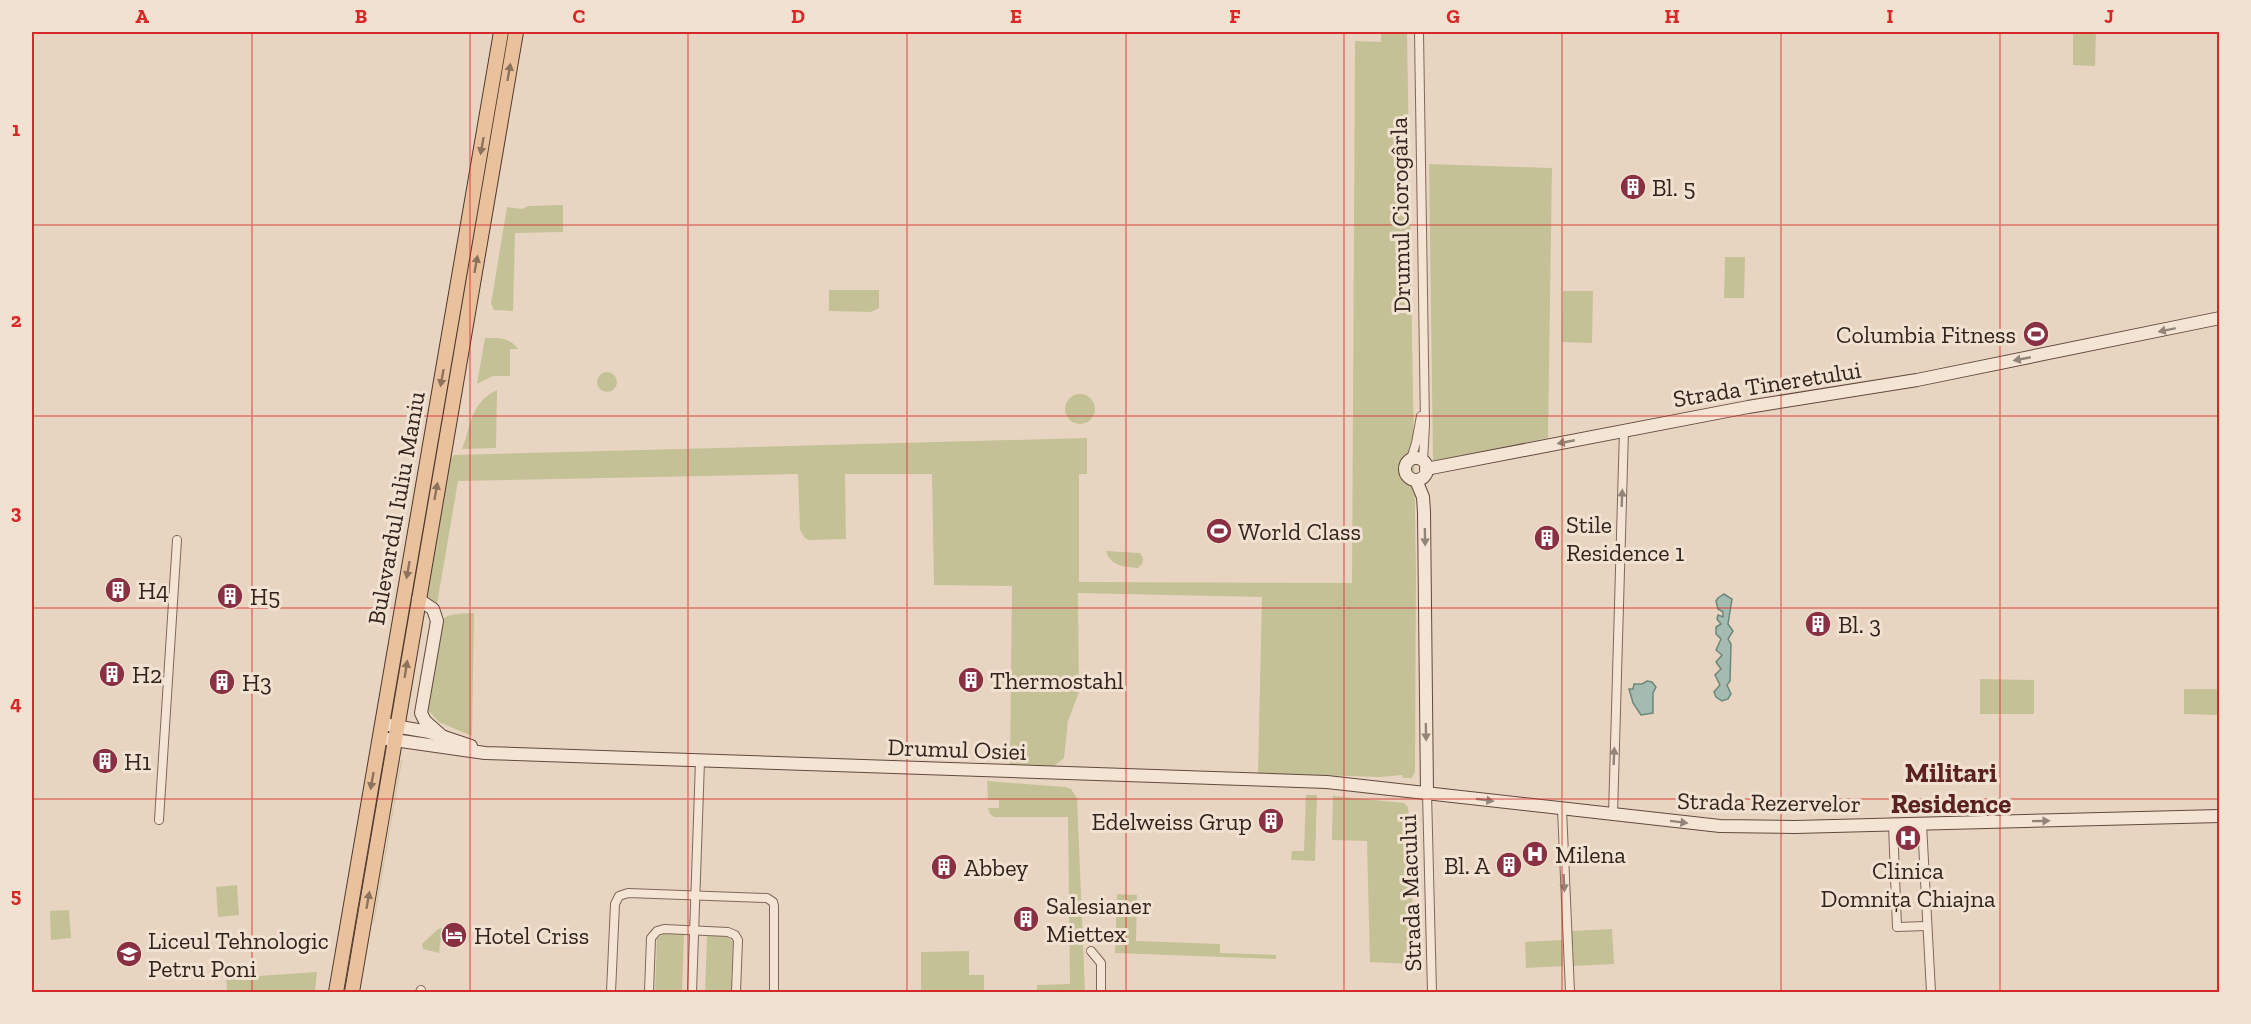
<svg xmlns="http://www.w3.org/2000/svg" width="2251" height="1024" viewBox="0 0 2251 1024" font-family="'Zilla Slab',serif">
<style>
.green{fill:#c5c197}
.water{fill:#a3bbb0;stroke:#6c887b;stroke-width:1.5}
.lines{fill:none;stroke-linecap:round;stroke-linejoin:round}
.street-casing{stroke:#80675b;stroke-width:10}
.secondary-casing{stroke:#62493e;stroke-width:14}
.primary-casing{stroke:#4e372f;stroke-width:16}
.street{stroke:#f4e4d3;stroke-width:8}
.secondary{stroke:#f4e4d3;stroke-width:12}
.primary{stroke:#e9c19c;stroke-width:14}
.oneway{fill:#8d725c}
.oneway2{fill:#928478}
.grid{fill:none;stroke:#d62828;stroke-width:1.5;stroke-opacity:0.55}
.labels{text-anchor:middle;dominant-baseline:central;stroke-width:6;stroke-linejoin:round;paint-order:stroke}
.poi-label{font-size:24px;fill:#31231d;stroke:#f1e1d0;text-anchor:start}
.street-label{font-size:24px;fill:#31231d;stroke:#f1e1d0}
.quarter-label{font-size:27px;font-weight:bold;fill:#592221;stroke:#f1e1d0}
.neatline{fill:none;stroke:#d62828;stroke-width:2}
.grid-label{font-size:20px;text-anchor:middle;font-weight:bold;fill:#d62828}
</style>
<rect width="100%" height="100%" fill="#e8d5c1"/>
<g class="green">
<polygon points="1381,32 1407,32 1416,571 1415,771 1412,778 1403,778 1402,775 1380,777 1258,773 1262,597 1078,593 1079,692 1068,721 1064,758 1054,766 1010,766 1012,586 934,585 932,474 845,474 846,539 809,540 805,538 800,530 798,474 458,481 437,604 429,600 426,591 449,460 454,455 1087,438 1087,474 1079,474 1079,582 1352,583 1355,41 1381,42"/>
<polygon points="2073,32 2096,32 2095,66 2073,65"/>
<polygon points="1429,164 1552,168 1548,438 1433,461"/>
<polygon points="563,205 563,232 515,233 513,311 494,310 491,304 507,207 522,209 528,206"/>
<polygon points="1725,257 1745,257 1744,298 1724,298"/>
<polygon points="829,290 879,290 879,308 871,312 829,311"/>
<polygon points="1563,291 1593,291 1592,343 1562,342"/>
<path d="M485 338C498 338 510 337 518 349H510V376H493L477 384Z"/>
<circle cx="607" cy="382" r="10"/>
<path d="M497 390 496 448 462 449C472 424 470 403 497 390Z"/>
<circle cx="1080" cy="409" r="15"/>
<path d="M1106 551 1140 553 1143 558 1142 564 1138 568C1125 567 1110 566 1106 551Z"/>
<path d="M474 613 472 736 439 722 426 708 442 620C449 612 464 614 474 613Z"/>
<polygon points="1980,679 2034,680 2034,714 1980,714"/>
<polygon points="2184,689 2219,689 2219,715 2184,714"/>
<polygon points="402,760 374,922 373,923 401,761"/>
<polygon points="987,781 1065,787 1071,789 1077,798 1085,991 1037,992 1037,985 1070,984 1068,817 994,817 990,814 988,808 999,808 999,800 988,800"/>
<polygon points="1306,795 1317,795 1315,861 1291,860 1292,851 1304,851"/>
<polygon points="1333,796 1404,803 1408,807 1415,964 1370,962 1367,841 1332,840"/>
<polygon points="237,885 239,915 218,917 216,887"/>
<polygon points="1117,894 1137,895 1136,941 1220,944 1220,953 1276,955 1276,959 1115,953"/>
<polygon points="69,910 71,938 51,940 50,911"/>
<polygon points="442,928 439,953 423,949 422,944 438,929"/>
<polygon points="1612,929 1614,964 1573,966 1572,931"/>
<polygon points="665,933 684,933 682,992 655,992 657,938"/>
<polygon points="707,934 726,935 733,941 731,992 705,992"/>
<polygon points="1562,940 1563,966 1526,968 1525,942"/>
<polygon points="969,951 969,975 984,975 984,992 921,992 921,952"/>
<polygon points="317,972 315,992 227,992 226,978"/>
</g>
<g class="water">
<polygon points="1724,594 1732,599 1728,624 1733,631 1728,639 1731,644 1730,681 1727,685 1731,694 1728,699 1722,701 1716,697 1714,692 1720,685 1715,675 1721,669 1716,662 1722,655 1716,650 1721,639 1716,634 1716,627 1721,624 1717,619 1718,615 1723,617 1723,612 1718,609 1716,601 1718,598"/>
<polygon points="1647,681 1652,682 1656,687 1653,693 1653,713 1641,715 1633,703 1629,689 1633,689 1634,684 1642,684"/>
</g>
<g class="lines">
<g class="street-casing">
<g id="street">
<polyline points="1419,32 1425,425 1423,461"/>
<polyline points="1411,459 1416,443 1421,416"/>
<polyline points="1427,793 1432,992"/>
<polyline points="1562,809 1570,992"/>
<polyline points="1613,815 1624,430"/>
<polyline points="159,820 177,540"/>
<polyline points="1922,824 1931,992"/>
<polyline points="1893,825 1897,927 1926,926"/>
<polyline points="1091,951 1101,963 1101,992"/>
<polyline points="420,992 421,990"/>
<polyline points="611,992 615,904 619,896 628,893 767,898 773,902 774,906 774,992"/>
<polyline points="649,992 651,938 657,931 664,929 728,932 735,935 738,940 736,992"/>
<polyline points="692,992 700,761"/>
</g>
</g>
<g class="secondary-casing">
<g id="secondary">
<circle cx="1416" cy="469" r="11"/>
<polyline points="1426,469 1748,407 1917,380 2220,318"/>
<polyline points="1416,480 1423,497 1424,512 1427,793"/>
<polyline points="418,599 433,609 437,621 421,713 425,721 442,736"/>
<polyline points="389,725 429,732 471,746"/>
<polyline points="387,739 485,753 1327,782 1720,826 1795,827 2220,816"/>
</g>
</g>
<g class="primary-casing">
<g id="primary">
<polyline points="336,992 501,32"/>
<polyline points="352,992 516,32"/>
</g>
</g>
<use href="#street" class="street"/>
<use href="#secondary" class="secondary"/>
<use href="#primary" class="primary"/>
</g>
<defs><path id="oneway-solid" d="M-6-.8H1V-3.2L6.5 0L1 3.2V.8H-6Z" transform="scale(1.5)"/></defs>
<g class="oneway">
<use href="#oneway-solid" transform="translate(509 72) rotate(-80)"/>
<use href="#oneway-solid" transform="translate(482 146) rotate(100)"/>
<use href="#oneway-solid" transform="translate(476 264) rotate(-80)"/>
<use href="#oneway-solid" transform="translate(442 378) rotate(100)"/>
<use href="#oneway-solid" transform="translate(436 491) rotate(-80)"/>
<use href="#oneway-solid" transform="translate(408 570) rotate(100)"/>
<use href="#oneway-solid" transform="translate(406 669) rotate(-81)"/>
<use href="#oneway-solid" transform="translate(372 781) rotate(100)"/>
<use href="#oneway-solid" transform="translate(368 900) rotate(-80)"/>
</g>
<g class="oneway2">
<use href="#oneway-solid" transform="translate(2167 330) rotate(168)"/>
<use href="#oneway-solid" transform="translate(2022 359) rotate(169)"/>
<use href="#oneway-solid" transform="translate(1566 442) rotate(169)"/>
<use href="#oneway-solid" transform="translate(1622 498) rotate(-88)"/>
<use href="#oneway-solid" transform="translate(1425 537) rotate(89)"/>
<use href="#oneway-solid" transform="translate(1426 732) rotate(89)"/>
<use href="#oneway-solid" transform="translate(1614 756) rotate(-88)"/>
<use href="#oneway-solid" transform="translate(1485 800) rotate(7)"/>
<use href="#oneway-solid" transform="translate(2041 821) rotate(-1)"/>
<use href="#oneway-solid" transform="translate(1679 822) rotate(7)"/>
<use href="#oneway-solid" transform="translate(1564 883) rotate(87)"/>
</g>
<path class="grid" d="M252 32V992M470 32V992M688 32V992M907 32V992M1126 32V992M1344 32V992M1562 32V992M1781 32V992M2000 32V992M32 225H2220M32 416H2220M32 608H2220M32 799H2220"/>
<defs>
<g id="building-disc" transform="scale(1.35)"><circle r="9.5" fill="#893143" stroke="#f1e1d0"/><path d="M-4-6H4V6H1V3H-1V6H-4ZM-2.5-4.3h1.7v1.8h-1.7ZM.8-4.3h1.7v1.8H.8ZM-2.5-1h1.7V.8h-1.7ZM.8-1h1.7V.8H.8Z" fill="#fff"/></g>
<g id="stadium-disc" transform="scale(1.35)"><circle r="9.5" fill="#893143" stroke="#f1e1d0"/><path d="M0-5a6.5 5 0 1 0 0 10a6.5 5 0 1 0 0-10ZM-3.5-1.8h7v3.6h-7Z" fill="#fff"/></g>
<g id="hospital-disc" transform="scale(1.35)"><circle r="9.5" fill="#893143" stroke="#f1e1d0"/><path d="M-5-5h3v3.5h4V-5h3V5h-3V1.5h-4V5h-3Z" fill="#fff"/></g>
<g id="hotel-disc" transform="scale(1.35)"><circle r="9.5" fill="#893143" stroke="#f1e1d0"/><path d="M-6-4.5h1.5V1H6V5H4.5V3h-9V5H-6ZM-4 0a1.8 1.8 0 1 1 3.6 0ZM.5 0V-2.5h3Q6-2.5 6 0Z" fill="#fff"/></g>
<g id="school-disc" transform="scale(1.35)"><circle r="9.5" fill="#893143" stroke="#f1e1d0"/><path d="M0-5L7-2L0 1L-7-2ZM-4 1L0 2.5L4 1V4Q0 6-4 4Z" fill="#fff"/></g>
</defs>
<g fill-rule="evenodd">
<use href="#building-disc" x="1633" y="187"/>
<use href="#stadium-disc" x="2036" y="334"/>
<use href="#stadium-disc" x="1219" y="531"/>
<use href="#building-disc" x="1547" y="538"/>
<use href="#building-disc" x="118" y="590"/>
<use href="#building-disc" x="230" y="596"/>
<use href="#building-disc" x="1818" y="624"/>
<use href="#building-disc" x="112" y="674"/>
<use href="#building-disc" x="971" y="680"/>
<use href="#building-disc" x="222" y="682"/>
<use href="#building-disc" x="105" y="761"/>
<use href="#building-disc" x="1271" y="821"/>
<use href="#hospital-disc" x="1908" y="838"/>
<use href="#hospital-disc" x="1535" y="854"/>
<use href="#building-disc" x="1509" y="865"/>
<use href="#building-disc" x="944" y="867"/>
<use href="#building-disc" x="1026" y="919"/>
<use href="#hotel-disc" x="454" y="935"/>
<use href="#school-disc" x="129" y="954"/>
</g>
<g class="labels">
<g class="poi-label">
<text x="1652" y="187">Bl. 5</text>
<text x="2016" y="334" text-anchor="end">Columbia Fitness</text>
<text x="1566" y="524">Stile<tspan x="1566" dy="28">Residence 1</tspan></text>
<text x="1238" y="531">World Class</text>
<text x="138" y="590">H4</text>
<text x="250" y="596">H5</text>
<text x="1838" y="624">Bl. 3</text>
<text x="132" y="674">H2</text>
<text x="990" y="680">Thermostahl</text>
<text x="242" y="682">H3</text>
<text x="124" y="761">H1</text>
<text x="1252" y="821" text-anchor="end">Edelweiss Grup</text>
<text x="1555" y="854">Milena</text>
<text x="1490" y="865" text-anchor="end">Bl. A</text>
<text x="964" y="867">Abbey</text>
<text x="1908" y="870" text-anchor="middle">Clinica<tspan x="1908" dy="28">Domnița Chiajna</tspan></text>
<text x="1046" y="905">Salesianer<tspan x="1046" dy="28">Miettex</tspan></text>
<text x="474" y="935">Hotel Criss</text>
<text x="148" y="940">Liceul Tehnologic<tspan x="148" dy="28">Petru Poni</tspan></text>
</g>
<g class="street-label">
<text transform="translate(1400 215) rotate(-91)">Drumul Ciorogârla</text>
<text transform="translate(1767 384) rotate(-9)">Strada Tineretului</text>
<text transform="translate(396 508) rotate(-80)">Bulevardul Iuliu Maniu</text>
<text transform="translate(957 749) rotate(2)">Drumul Osiei</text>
<text transform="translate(1769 802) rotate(1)">Strada Rezervelor</text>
<text transform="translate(1410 893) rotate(-92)">Strada Macului</text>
</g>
<g class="quarter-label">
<text x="1951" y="773">Militari<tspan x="1951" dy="31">Residence</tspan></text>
</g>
</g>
<rect width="2251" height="1024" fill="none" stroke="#f1e1d0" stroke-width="66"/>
<rect x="33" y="33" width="2185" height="958" class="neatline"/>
<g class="grid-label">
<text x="142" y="23">A</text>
<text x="361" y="23">B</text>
<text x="579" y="23">C</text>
<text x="798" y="23">D</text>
<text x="1016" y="23">E</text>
<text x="1235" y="23">F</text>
<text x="1453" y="23">G</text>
<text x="1672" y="23">H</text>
<text x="1890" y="23">I</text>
<text x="2109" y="23">J</text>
<text x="16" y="136">1</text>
<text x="16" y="327">2</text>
<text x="16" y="519">3</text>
<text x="16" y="710">4</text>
<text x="16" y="902">5</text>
</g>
</svg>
